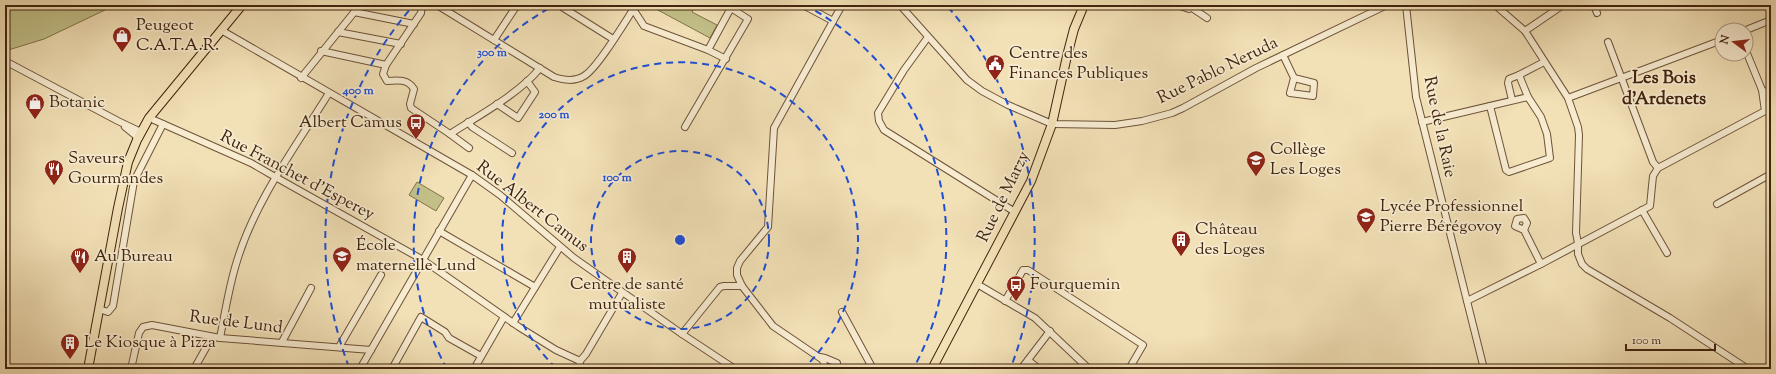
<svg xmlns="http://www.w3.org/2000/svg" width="1776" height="374" viewBox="0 0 1776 374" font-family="'Sorts Mill Goudy',serif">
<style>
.green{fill:#c2c088;stroke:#82724c}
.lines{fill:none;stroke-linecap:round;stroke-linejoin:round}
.minor-casing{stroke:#6d5339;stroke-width:8}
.major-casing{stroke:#41240f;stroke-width:10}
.minor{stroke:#f7ebd0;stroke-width:6}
.major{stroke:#f2e0b6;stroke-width:8}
.ring{fill:none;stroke:#1d4ed8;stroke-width:2;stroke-dasharray:7 5}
.labels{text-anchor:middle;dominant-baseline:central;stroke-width:3.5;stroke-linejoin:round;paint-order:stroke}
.poi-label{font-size:17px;fill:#41240f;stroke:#f7ebd0;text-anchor:start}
.street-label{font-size:17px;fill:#41240f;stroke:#f7ebd0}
.neighbourhood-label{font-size:18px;font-weight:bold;fill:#41240f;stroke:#f7ebd0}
.centre{fill:#1d4ed8;stroke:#f7ebd0;stroke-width:2}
.ring-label{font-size:12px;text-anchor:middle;font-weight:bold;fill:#1d4ed8;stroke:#f7ebd0;stroke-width:3.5;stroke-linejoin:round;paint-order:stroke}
</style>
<rect width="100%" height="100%" fill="#f2e0b6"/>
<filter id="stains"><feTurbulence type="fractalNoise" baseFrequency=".005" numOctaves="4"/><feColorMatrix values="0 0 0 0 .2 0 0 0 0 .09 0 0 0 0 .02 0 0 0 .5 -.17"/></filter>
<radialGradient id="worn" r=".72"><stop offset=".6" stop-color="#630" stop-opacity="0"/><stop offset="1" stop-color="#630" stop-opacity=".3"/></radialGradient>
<g class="green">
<polygon points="5,5 110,5 105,10 44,39 5,51"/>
<polygon points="658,5 696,5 692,12 717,25 710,38 656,9"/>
<polygon points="417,182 444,198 436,211 409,195"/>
</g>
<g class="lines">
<g class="minor-casing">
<g id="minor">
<path d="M422 5 421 13 386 65 383 74 387 81C398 80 408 79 414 89L410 104 411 108 450 134C478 116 519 94 540 68"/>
<path d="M437 5 554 77C564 80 574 82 584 76 598 68 626 20 636 5"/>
<polyline points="803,5 833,21"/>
<polyline points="900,5 967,80 982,91 1008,105 1052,124 1115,125 1142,121 1172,113 1183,108 1256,68 1387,5"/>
<polyline points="1177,5 1189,9 1194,5"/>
<polyline points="1406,5 1416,97 1484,369"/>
<polyline points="1495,5 1525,31 1568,98 1578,127 1579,135 1576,233 1578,243 1578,254 1582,264 1587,269 1670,318 1748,369"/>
<polyline points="1594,5 1597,13"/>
<polyline points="562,7 613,39"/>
<polyline points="1192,8 1207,18"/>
<polyline points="633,9 644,26 708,50 732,6"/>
<polyline points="354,12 414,24"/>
<polyline points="221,30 472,175 500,195 574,258 682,334 735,369"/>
<polyline points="1746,30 1771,20"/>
<polyline points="1525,31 1563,5"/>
<polyline points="338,32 401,44"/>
<polyline points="928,37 904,70 878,113 879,121 884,130 1015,212"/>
<polyline points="494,40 517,5"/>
<polyline points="1608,42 1653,162 1658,168 1765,111 1762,90 1746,51"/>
<polyline points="708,50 726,59"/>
<polyline points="321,51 386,65"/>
<polyline points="1283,55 1294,78 1290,93 1313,96 1314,83 1294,78"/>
<polyline points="5,61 118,121 141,132"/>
<polyline points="301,78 360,5"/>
<polyline points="1762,90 1771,95"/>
<polyline points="1568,98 1722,40"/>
<polyline points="1512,100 1508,83 1509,79 1519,75"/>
<polyline points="497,104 518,118 535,92 527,81"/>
<polyline points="1490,106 1506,170 1509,172 1550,158 1547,134 1541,117 1528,97 1519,75 1544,62"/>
<polyline points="154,120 251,163 270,174 423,260 519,327 556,350 580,361"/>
<polyline points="468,122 472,127 512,153"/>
<polyline points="1422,122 1528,97"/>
<polyline points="125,127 136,136 137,140"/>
<polyline points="685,127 748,19 731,8"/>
<polyline points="450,134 469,148"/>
<polyline points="1717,204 1771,174"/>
<polyline points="1642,210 1667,253"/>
<polyline points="1524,230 1515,226 1517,219 1524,218 1527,223 1524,230 1541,264"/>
<polyline points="439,231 535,287"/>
<polyline points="977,284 1035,318 1089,369"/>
<polyline points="1005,301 1023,270 1028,270 1143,345 1129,369"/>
<polyline points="1467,301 1541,264 1650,206 1653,176 1658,168"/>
<polyline points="99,309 108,312 113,306 134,181 163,124"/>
<polyline points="842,312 873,369"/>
<polyline points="513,323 560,247"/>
<polyline points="682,334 720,287 724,286 742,286"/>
<path d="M220 338C225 313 229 286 237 261 255 201 296 146 329 93"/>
<polyline points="282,342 311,288"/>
<polyline points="339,347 381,275"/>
<polyline points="820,357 825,358 837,363 836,369"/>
<polyline points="1028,360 1039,369"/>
<polyline points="580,361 586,354 622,293"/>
<polyline points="131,369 139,333 143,327 152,325 220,338 371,350"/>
<polyline points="194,369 212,337"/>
<polyline points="360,369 472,175"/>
<polyline points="392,369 421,317 445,332 449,338 481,356"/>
<polyline points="474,369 504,317"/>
<polyline points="579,369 580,361"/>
<polyline points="825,369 823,360 773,326 742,286 737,275 737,268 740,261 768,227 774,128 842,5"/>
<polyline points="1021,369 1050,331"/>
</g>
</g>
<g class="major-casing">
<g id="major">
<polyline points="88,369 118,208 128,162 137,140 149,118 242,5"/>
<polyline points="932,369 1031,181 1052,124 1067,56 1074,29 1084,5"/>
</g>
</g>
<use href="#minor" class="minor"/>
<use href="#major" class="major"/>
</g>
<g class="ring">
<circle cx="680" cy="240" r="89"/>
<path d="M556 368A178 178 0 1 1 804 368"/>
<path d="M447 369A266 266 0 0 1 555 5M805 5A266 266 0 0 1 913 369"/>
<path d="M349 367A355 355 0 0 1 412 7M948 7A355 355 0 0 1 1011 367"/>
</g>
<defs>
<g id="shop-pin" transform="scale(1)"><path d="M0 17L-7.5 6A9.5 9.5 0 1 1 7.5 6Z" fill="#8f2418" stroke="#f7ebd0"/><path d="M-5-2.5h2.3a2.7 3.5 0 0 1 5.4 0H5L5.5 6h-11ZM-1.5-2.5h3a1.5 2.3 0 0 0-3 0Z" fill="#fff"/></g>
<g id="civic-pin" transform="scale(1)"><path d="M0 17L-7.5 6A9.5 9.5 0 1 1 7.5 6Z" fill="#8f2418" stroke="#f7ebd0"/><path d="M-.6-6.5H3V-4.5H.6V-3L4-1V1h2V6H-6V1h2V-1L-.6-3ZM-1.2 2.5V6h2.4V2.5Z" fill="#fff"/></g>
<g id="bus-pin" transform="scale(1)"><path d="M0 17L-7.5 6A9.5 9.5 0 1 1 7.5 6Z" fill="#8f2418" stroke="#f7ebd0"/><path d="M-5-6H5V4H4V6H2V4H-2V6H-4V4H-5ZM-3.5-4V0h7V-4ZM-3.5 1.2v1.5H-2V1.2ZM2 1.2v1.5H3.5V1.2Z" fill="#fff"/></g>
<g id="school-pin" transform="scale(1)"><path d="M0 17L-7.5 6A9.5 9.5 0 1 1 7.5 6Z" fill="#8f2418" stroke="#f7ebd0"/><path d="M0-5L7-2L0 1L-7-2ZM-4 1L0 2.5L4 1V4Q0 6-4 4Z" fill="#fff"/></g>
<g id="restaurant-pin" transform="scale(1)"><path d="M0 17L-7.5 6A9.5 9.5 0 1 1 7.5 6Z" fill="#8f2418" stroke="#f7ebd0"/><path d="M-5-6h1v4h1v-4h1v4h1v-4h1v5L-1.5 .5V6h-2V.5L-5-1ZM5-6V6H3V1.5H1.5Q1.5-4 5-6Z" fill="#fff"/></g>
<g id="building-pin" transform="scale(1)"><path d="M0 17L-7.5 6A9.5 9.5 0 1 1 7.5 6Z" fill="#8f2418" stroke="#f7ebd0"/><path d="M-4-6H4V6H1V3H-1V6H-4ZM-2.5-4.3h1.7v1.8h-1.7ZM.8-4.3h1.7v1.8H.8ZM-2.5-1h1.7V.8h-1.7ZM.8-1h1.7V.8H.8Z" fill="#fff"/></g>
</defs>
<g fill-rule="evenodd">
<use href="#shop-pin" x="122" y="36"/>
<use href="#civic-pin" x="995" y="64"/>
<use href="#shop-pin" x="35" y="103"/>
<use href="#bus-pin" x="416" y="123"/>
<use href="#school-pin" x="1256" y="160"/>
<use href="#restaurant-pin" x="54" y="169"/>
<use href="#school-pin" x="1366" y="217"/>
<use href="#building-pin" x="1181" y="240"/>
<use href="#school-pin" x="342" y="256"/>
<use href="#restaurant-pin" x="80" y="257"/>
<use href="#building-pin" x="627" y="257"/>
<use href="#bus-pin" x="1016" y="285"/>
<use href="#building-pin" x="70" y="343"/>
</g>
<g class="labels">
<g class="poi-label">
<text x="136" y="26">Peugeot<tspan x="136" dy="20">C.A.T.A.R.</tspan></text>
<text x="1009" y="54">Centre des<tspan x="1009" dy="20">Finances Publiques</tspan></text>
<text x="49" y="103">Botanic</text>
<text x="402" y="123" text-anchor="end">Albert Camus</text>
<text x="1270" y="150">Collège<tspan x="1270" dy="20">Les Loges</tspan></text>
<text x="68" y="159">Saveurs<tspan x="68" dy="20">Gourmandes</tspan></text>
<text x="1380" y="207">Lycée Professionnel<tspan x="1380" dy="20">Pierre Bérégovoy</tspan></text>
<text x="1195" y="230">Château<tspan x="1195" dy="20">des Loges</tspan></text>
<text x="356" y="246">École<tspan x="356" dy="20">maternelle Lund</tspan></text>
<text x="94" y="257">Au Bureau</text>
<text x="627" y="285" text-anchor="middle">Centre de santé<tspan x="627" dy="20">mutualiste</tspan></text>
<text x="1030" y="285">Fourquemin</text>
<text x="84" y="343">Le Kiosque à Pizza</text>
</g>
<g class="street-label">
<text transform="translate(1218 71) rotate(-26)">Rue Pablo Neruda</text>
<text transform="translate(1439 127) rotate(78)">Rue de la Raie</text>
<text transform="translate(297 176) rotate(28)">Rue Franchet d'Esperey</text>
<text transform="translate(1004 197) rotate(-64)">Rue de Marzy</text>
<text transform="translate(532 207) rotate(38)">Rue Albert Camus</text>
<text transform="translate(236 323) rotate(7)">Rue de Lund</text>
</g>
<g class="neighbourhood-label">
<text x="1664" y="79">Les Bois<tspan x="1664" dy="21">d'Ardenets</tspan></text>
</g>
</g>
<circle cx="680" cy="240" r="6" class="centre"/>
<g class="ring-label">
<text x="492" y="56">300 m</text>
<text x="358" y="94">400 m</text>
<text x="554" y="118">200 m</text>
<text x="617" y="181">100 m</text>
</g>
<rect width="1776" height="374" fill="none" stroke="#f2e0b6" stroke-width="20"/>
<rect x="6" y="6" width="1764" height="362" fill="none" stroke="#41240f" stroke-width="2"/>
<rect x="10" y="10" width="1756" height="354" fill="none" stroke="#41240f"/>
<g transform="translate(1734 42) rotate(285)"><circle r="19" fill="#f7ebd0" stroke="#ae9b83"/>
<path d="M0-3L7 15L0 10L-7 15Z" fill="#8f2418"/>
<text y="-6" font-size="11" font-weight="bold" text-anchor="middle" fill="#41240f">N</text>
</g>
<path d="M1626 344v6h89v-6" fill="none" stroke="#41240f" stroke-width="2"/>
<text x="1632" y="344" font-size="12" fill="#41240f" stroke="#f7ebd0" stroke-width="3" paint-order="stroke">100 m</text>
<rect width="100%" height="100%" filter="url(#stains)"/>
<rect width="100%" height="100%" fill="url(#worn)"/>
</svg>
